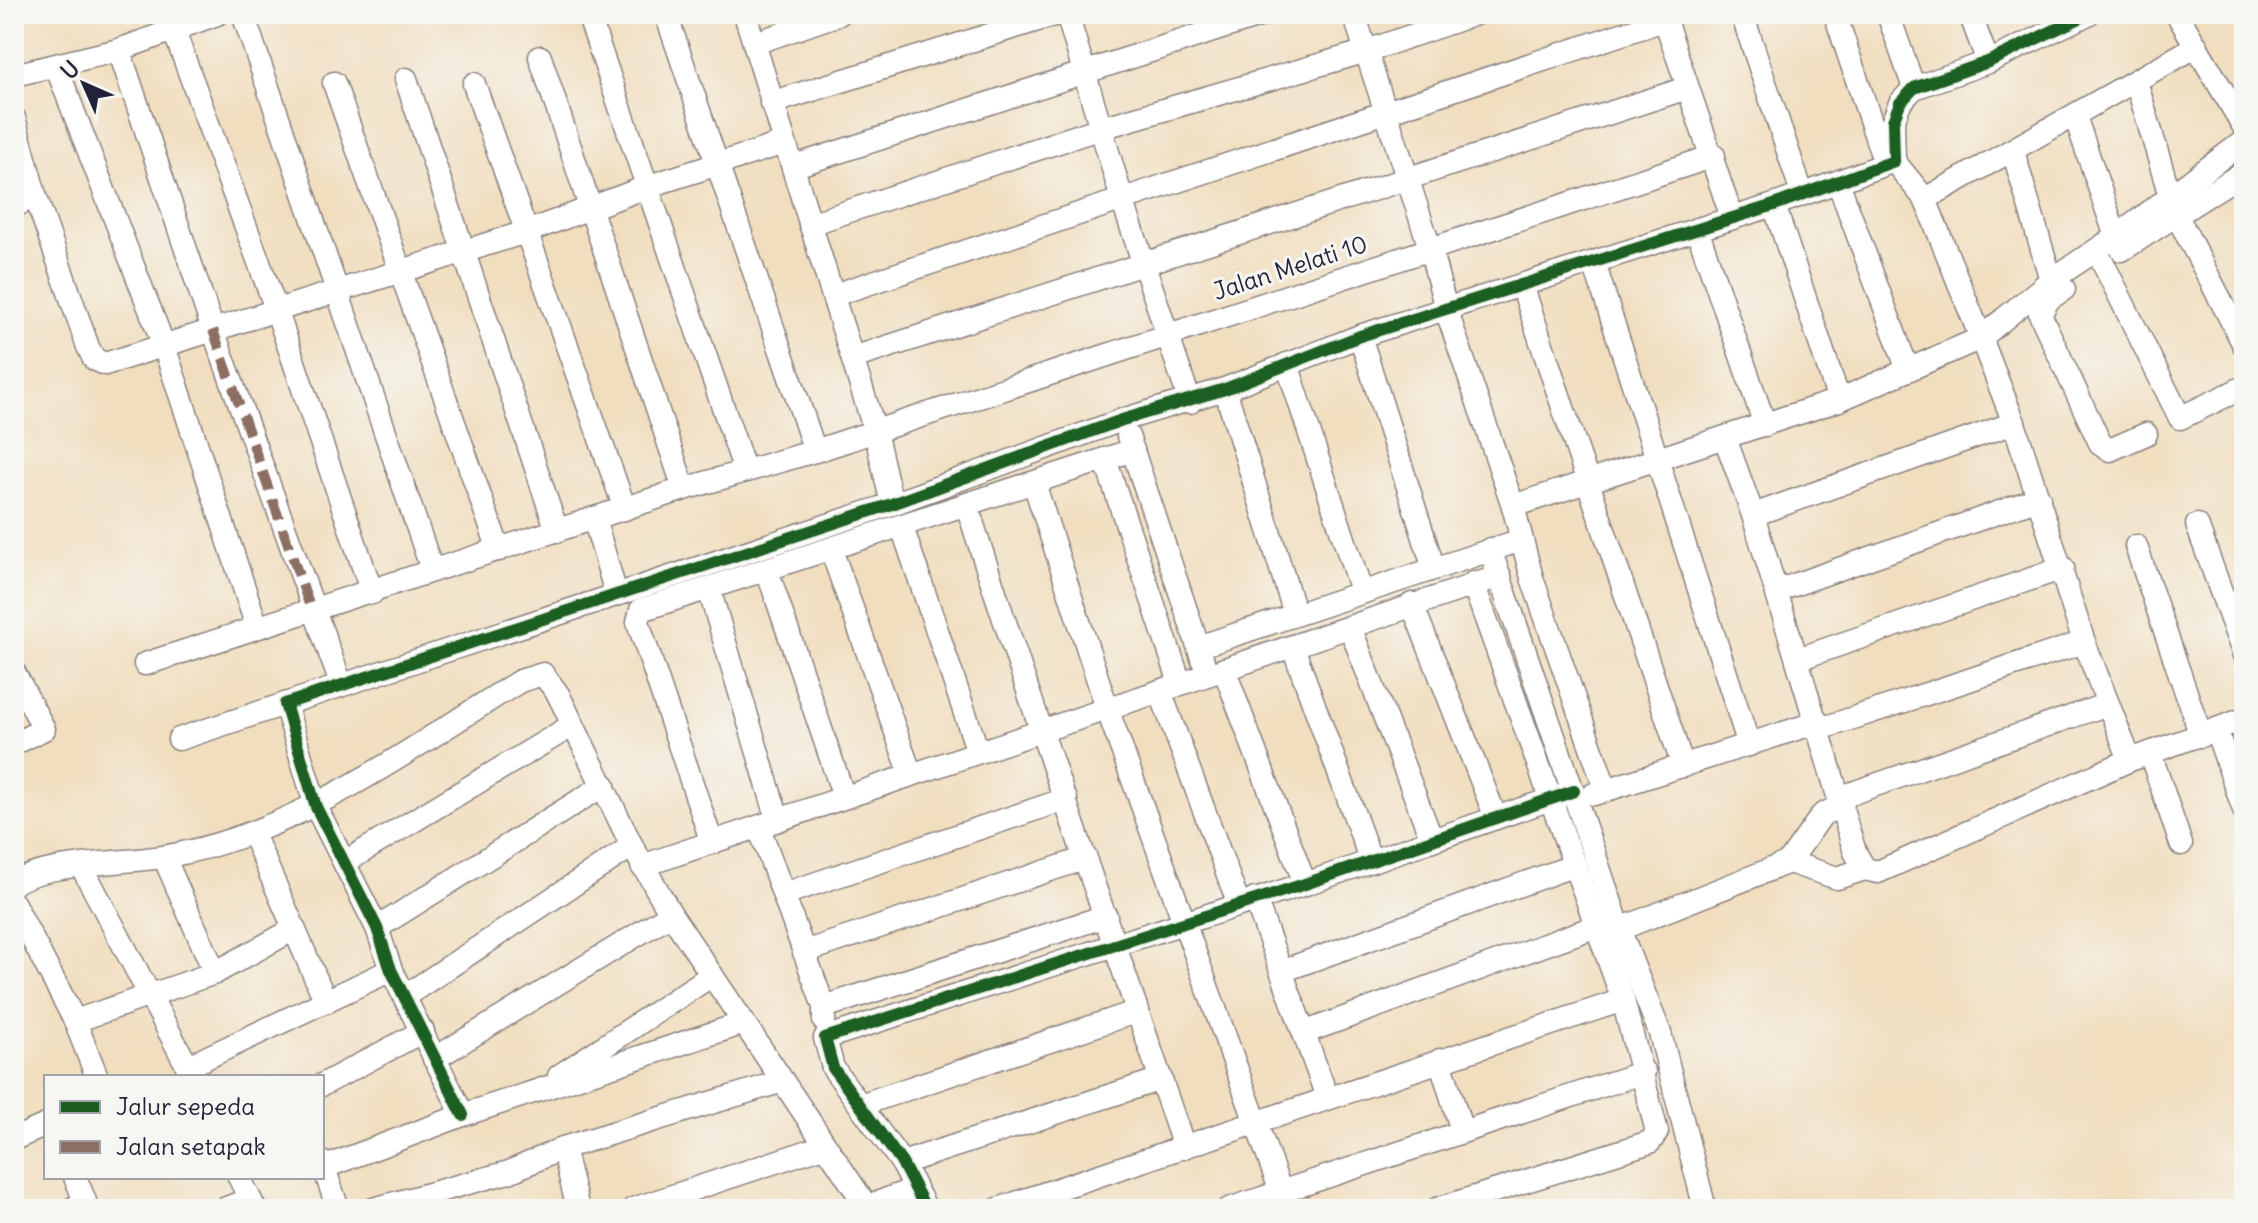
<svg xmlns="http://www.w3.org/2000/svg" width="2258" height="1223" viewBox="0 0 2258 1223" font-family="Delius,sans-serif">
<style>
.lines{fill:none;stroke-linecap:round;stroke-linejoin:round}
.minor-casing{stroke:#8a807d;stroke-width:25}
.minor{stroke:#fff;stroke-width:22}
.quiet{stroke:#8d6e63;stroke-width:10;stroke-dasharray:20 10;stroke-linecap:butt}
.cycleway-casing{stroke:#f6f6f2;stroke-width:17}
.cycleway{stroke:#1b5e20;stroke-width:12}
.labels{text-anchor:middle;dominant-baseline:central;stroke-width:6;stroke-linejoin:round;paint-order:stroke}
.street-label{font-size:24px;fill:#22223b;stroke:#f6f6f2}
</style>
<rect width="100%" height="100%" fill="#f6f6f2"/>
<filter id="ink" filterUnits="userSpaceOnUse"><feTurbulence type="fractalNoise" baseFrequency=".0125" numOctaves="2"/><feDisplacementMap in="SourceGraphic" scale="16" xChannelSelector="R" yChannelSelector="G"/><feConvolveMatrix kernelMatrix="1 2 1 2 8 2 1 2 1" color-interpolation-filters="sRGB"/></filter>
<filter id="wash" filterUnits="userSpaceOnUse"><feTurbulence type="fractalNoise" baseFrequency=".006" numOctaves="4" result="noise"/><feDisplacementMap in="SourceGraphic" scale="32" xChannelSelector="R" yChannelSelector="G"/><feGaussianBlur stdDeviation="1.8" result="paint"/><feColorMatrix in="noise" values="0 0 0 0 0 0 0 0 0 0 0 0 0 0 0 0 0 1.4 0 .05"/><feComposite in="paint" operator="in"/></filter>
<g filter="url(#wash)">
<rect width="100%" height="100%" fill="#f1debf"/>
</g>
<g filter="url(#ink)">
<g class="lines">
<g class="minor-casing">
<g id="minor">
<polyline points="243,14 432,570"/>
<polyline points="588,14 745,471"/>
<polyline points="666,14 815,451"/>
<polyline points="745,14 875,431 892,504"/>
<polyline points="1067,14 1122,199 1190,402"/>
<polyline points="1354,14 1430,248 1446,309 1513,506 1532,578 1606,790"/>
<polyline points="1663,14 1732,218"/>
<polyline points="1742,14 1802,193"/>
<polyline points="1835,14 1885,164"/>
<polyline points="1888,14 1914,88"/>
<polyline points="1970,14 1988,62"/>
<polyline points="2177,14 2244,127"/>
<polyline points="173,28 276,309 372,593"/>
<polyline points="755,43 839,14"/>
<polyline points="119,50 213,330 341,684"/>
<polyline points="540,57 684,489"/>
<polyline points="56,66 164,346 257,627"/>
<polyline points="14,75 119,50 217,14"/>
<polyline points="406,79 557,531"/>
<polyline points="2136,81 2170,196"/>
<polyline points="334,83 499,550"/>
<polyline points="474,84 625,509"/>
<polyline points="771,103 1057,14"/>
<polyline points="2075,116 2116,237"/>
<polyline points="14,118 35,195 88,347 94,359 105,364 529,231 649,186 784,143"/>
<polyline points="2013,151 2051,280"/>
<polyline points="1894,161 1925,199 1981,338 2014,423 2084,642 2130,760"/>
<polyline points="795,166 1265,14"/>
<polyline points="1838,182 1908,370"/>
<polyline points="1925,199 2197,46"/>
<polyline points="1774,205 1839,400"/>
<polyline points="14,207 35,195"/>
<polyline points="2176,214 2244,345"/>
<polyline points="810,224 1101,128 1367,51 1475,14"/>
<polyline points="1697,229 1765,425"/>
<polyline points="2122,250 2244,172"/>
<polyline points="1594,263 1749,745"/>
<polyline points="2103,263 2180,418 2244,387"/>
<polyline points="1522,285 1683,766"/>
<polyline points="2064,289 2049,299 2040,314 2100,443 2110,450 2146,434"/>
<polyline points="834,295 1664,20"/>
<polyline points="1360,336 1433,566"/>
<polyline points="853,358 1687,88"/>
<polyline points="1287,364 1361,591"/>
<polyline points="1225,389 1295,614"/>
<polyline points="1128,436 1203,661"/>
<polyline points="1725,438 1753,515 1855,852 1865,869 1878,872 2130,760 2244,719"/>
<polyline points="1105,459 1180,683"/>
<polyline points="1034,483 1107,708 1287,1209"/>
<path d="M967 506C1036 721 1111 933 1184 1147"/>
<polyline points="1513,506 1839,400 1981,338 2051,280 2116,237 2244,141"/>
<polyline points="1753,515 2014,423"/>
<polyline points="594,518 616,594"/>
<polyline points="2197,525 2244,655"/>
<polyline points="902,527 978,752"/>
<polyline points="2136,546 2201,736"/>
<polyline points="831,549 911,775"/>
<polyline points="1490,549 1626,947 1660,1033 1705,1209"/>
<polyline points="767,570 844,797"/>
<polyline points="709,589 778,820"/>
<polyline points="1777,591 2039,498"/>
<polyline points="1412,604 1496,818"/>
<polyline points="1350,627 1432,840"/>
<polyline points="1201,646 1521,540"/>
<polyline points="1293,647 1371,861"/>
<polyline points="1798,659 2063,568"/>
<polyline points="145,664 684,489 815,451 1714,156"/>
<polyline points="1224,669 1305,884"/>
<polyline points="14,672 44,729 14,744"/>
<polyline points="1160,691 1239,905"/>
<polyline points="1820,729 2084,642"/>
<polyline points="2216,730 2244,810"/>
<polyline points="179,739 285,704"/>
<polyline points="2150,753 2181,844"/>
<polyline points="1594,794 1818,722"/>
<polyline points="1841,797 2108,704"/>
<polyline points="759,827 824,1007 824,1021"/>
<polyline points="253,834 326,1002"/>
<polyline points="712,843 638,622 641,610 1133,450"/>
<polyline points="164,857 215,973"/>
<polyline points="345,862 573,725"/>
<polyline points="1789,862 1837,878 1865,869"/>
<polyline points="642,866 1500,576"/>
<polyline points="82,867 193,1077"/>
<path d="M14 884C39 863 127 863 162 857 296 835 407 750 520 681L543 674 558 694 632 846 671 914 867 1207"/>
<polyline points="784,894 1066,799"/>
<polyline points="1255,899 1327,1097"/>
<polyline points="14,904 75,1021 97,1077"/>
<polyline points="377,928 604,785"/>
<polyline points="1620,929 1789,862 1822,815 1843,804"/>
<polyline points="804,952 1086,858"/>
<polyline points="1282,971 1575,865"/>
<polyline points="405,996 632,846"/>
<polyline points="824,1007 1106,916"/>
<polyline points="75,1021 215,973 294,929"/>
<polyline points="1306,1032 1594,927"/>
<polyline points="434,1059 671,914"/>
<polyline points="1440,1060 1462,1131"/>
<polyline points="189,1066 391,970"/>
<polyline points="559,1076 712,975"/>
<polyline points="322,1085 423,1031"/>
<polyline points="860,1105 1138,1011"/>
<polyline points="463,1115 391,970 377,928 316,807 285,704 892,504 1122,420 1225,389 1360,336 1774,205 1894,161 1893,121 1900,103 1914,88 1988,62 2088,14"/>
<polyline points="14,1139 46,1125"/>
<polyline points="563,1148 783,1081"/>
<polyline points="322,1162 338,1209"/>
<polyline points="902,1163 1161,1079"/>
<polyline points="325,1167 463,1115 744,1023"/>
<polyline points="239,1177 255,1209"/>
<polyline points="72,1209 85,1201 75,1177"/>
<polyline points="224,1209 250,1199"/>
<polyline points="373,1209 509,1172 563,1148 578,1209"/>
<polyline points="633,1209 824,1146"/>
<polyline points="861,1209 914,1189"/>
<polyline points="926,1209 902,1163 833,1068 825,1038 1305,884 1574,791"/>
<polyline points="998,1209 1623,1000"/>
<polyline points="1229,1209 1644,1072"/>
<polyline points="1437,1209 1650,1142 1657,1132 1623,1000 1473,583"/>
</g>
</g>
<use href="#minor" class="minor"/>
<polyline class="quiet" points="213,330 311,610"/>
<g class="cycleway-casing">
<g id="cycleway">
<polyline points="463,1115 391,970 377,928 316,807 285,704 892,504 1122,420 1225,389 1360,336 1774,205 1894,161 1893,121 1900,103 1914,88 1988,62 2088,14"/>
<polyline points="926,1209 902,1163 833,1068 825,1038 1305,884 1574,791"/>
</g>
</g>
<use href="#cycleway" class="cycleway"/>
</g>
</g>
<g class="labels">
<g class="street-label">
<text transform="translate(1290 267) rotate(-18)">Jalan Melati 10</text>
</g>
</g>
<rect width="2258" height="1223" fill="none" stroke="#f6f6f2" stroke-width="48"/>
<rect x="44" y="1075" width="280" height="104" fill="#f6f6f2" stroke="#a1a1a9" stroke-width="2"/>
<rect x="60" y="1101" width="40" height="12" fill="#1b5e20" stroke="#a1a1a9" stroke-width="2"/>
<text x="116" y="1115" font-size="24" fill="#22223b">Jalur sepeda</text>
<rect x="60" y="1141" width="40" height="12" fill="#8d6e63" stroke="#a1a1a9" stroke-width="2"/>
<text x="116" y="1155" font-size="24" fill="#22223b">Jalan setapak</text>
<g transform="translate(84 84) rotate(315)" stroke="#f6f6f2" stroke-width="6" paint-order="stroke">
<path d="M0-6L14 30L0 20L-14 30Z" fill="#22223b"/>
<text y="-12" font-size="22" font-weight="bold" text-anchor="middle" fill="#22223b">U</text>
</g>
</svg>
